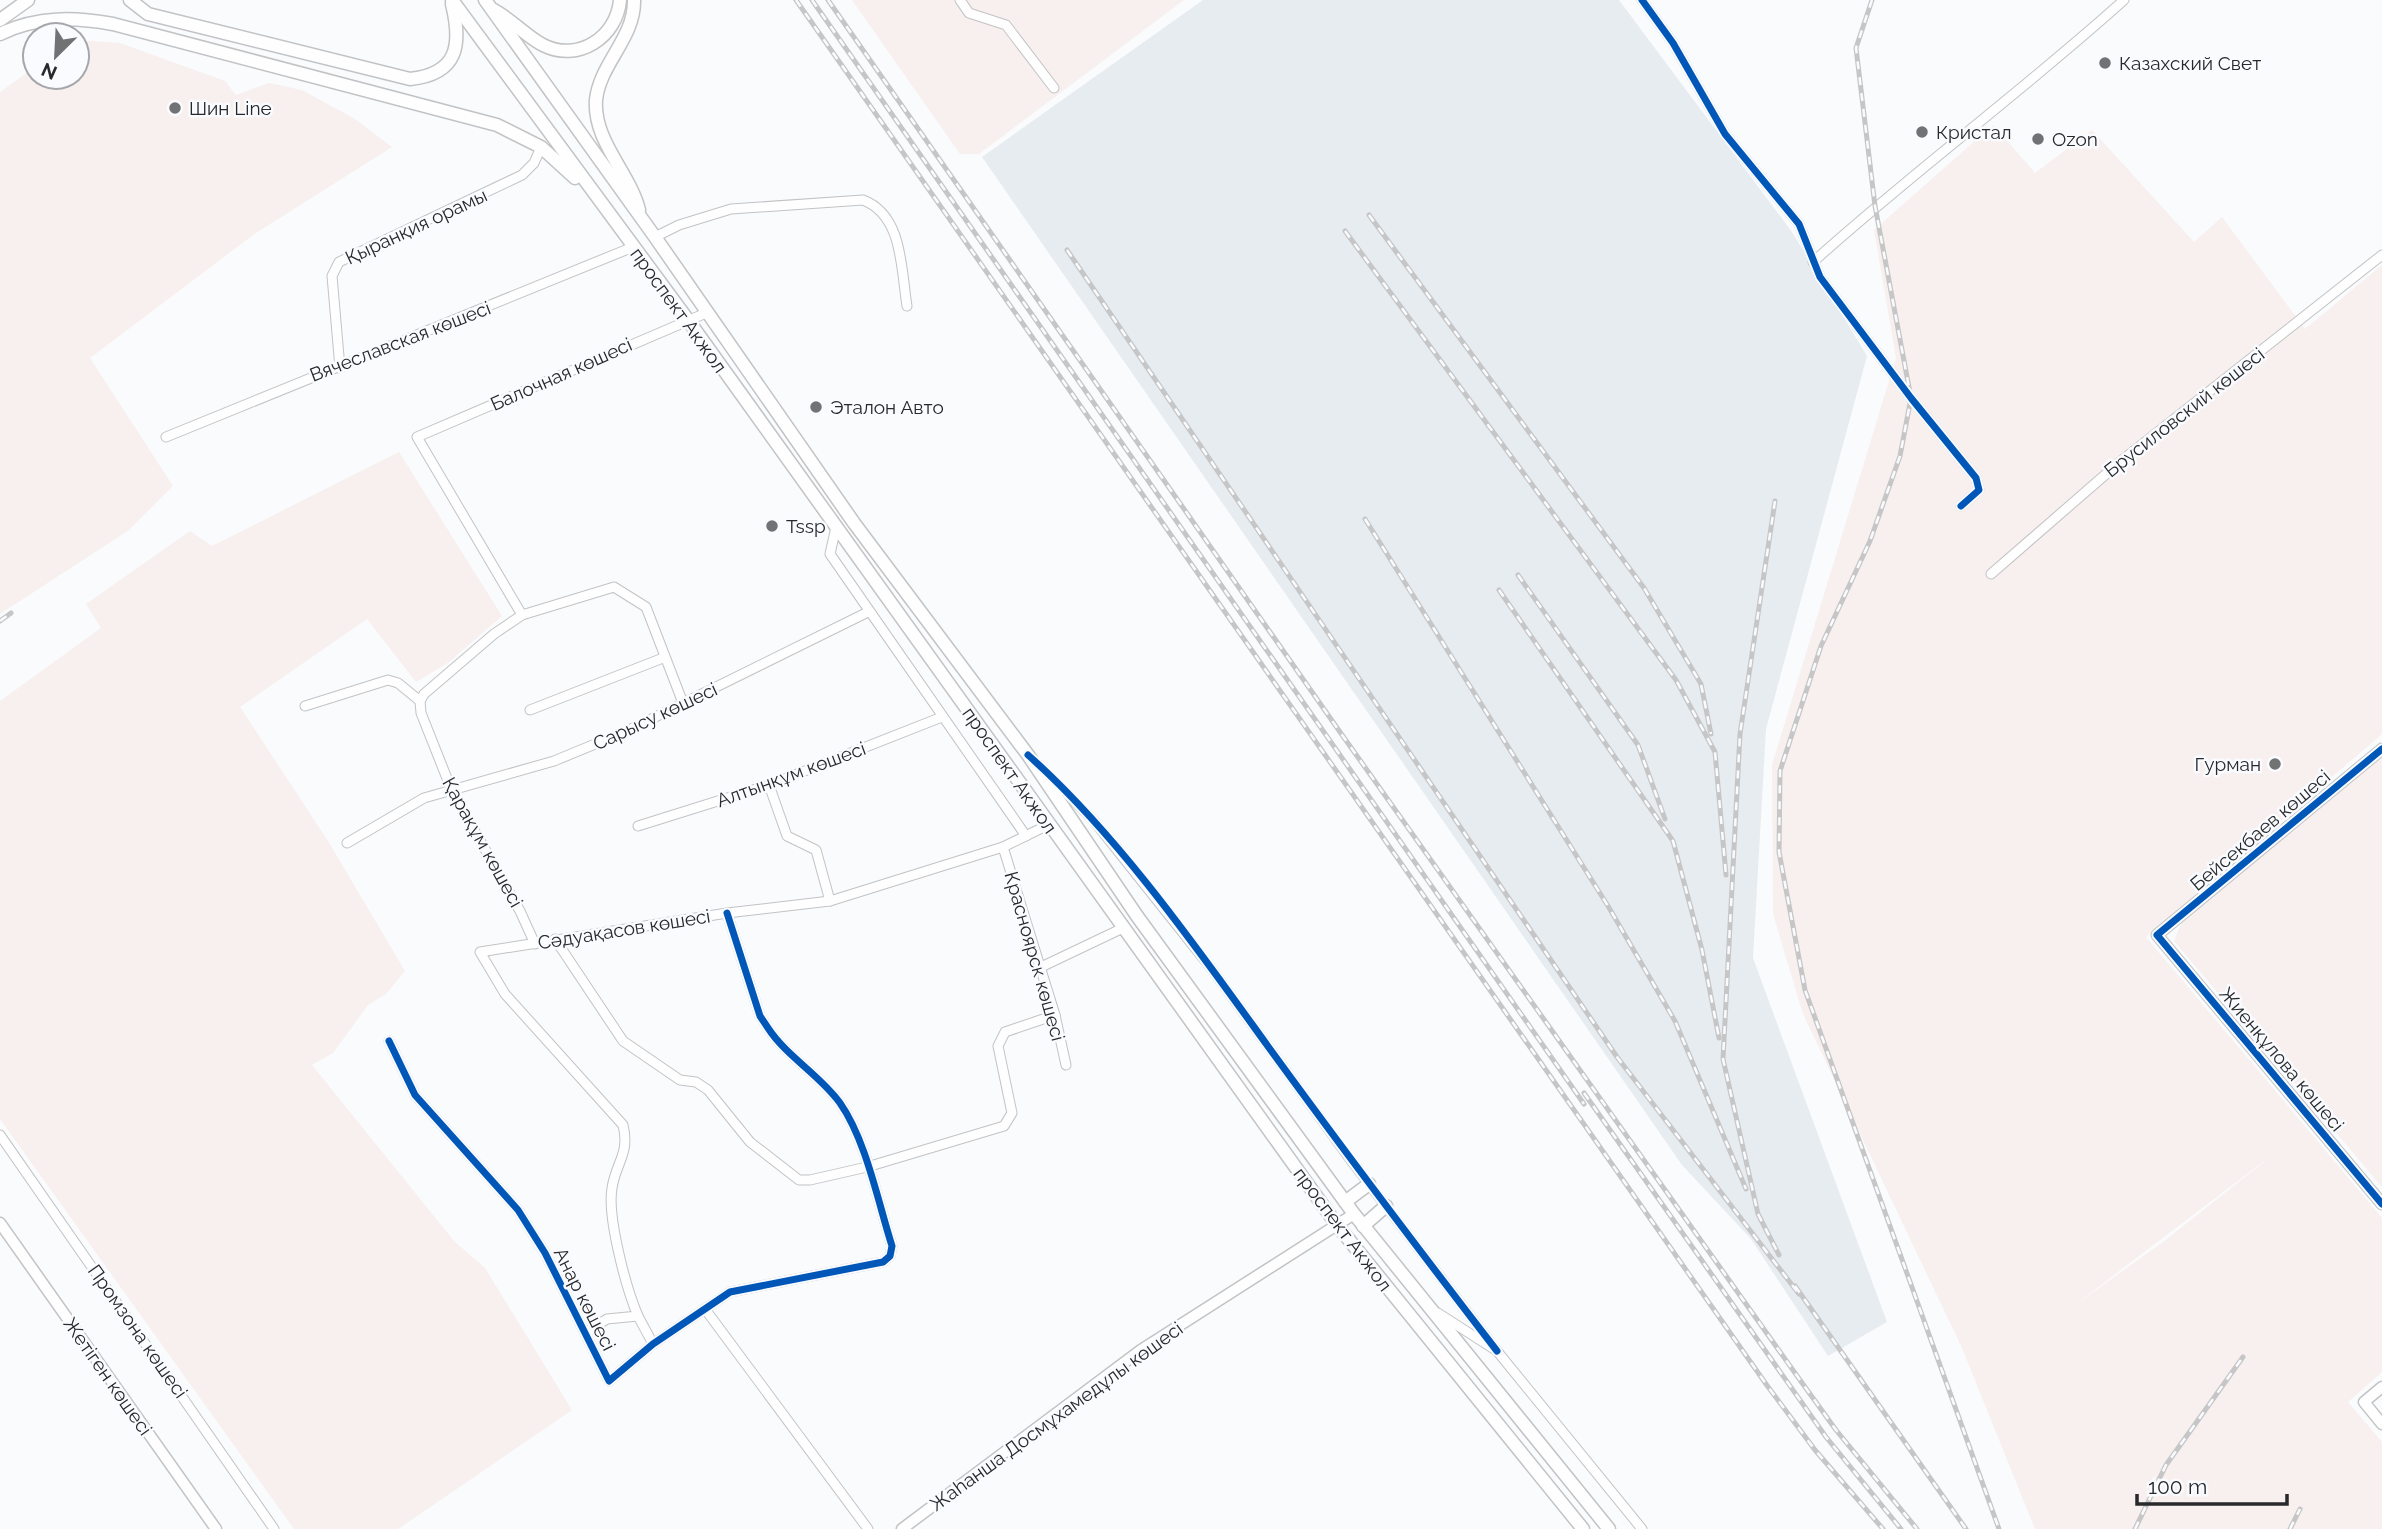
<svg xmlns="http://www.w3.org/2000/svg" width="2382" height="1529" viewBox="0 0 2382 1529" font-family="Raleway,sans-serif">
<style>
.industrial{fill:#f8efef;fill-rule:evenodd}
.built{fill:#e7ecf1}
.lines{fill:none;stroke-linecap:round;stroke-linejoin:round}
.minor-casing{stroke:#c2c3c5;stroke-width:11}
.tertiary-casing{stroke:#c2c3c5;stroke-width:13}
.secondary-casing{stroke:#c2c3c5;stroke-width:15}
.minor{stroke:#fefeff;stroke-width:9}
.tertiary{stroke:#fefeff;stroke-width:10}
.secondary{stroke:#fefeff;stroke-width:12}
.rail-casing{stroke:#c6c6c7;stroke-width:5}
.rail{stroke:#f9fbfe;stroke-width:2.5;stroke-dasharray:8;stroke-linecap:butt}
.cycleway-casing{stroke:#f9fbfe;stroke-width:11}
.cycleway{stroke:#0057b8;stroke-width:7}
.poi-dot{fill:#717274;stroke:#f9fbfe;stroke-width:2.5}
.labels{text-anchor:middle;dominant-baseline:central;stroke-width:5;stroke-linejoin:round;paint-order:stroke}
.poi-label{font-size:19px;fill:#27292b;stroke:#f9fbfe;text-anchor:start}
.street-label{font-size:19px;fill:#27292b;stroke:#f9fbfe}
</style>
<rect width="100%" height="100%" fill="#fafbfd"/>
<g class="industrial">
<polygon points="852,0 1184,0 979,154 960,154"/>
<polygon points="77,40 120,43 225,81 236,95 269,83 302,90 355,119 392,147 253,235 90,358 173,486 129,530 0,614 0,92 35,67 35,77 77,77"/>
<path d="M1993 125 2035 173 2092 130 2194 242 2222 217 2305 329 2382 265V734L2146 937 2382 1218V1372L2348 1402 2382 1442V1529H2035L1962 1348 1803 1014 1773 914 1772 765 1896 358 1874 230ZM2265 1161 2163 1242 2068 1310 2264 1161Z"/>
<polygon points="399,452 502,616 449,662 416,682 367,619 240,707 328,841 405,971 386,994 368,1005 333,1053 312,1065 454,1241 485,1268 572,1410 398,1529 294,1529 0,1119 0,701 101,628 86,604 190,531 212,546"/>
<polygon points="2382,748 2382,1187 2174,941 2184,916"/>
</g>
<polygon class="built" points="1203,0 1619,0 1792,232 1867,356 1766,729 1753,958 1887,1322 1828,1356 1751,1239 1682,1165 982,157"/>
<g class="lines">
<g class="minor-casing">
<g id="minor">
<polyline points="960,0 969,13 1006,25 1054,88"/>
<polyline points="1642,0 1673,43 1725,134 1799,224 1820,277 1911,398 1976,478 1979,490 1961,506"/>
<path d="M655 237 679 225 731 209 863 200C903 215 901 269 907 306"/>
<path d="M1813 262C1914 171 2023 91 2124 0"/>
<polyline points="340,368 332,276 339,262 522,175 534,163 541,147"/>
<polyline points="166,437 633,247"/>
<polyline points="836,527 830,554 1026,836"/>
<polyline points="1991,574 2121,461 2382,255"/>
<polyline points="522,615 417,437 706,313"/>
<polyline points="420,701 421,713 452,791 520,911 535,944"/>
<polyline points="305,706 388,680 398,683 420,701 424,694 494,634 522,615 614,587 646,607 683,703"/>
<polyline points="530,710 663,658"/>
<polyline points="1039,765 1094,821 1211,968 1353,1163 1497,1351"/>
<polyline points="769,785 787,836 816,850 830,901"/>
<polyline points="638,826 769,785 942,717"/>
<polyline points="347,843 424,798 554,761 629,730 868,612"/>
<polyline points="1003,847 1055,1015 1066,1065"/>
<polyline points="555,939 623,1041 680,1080 696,1082 708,1090 750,1142 799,1180 810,1180 867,1167 1004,1126 1012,1113 998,1046 1005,1032 1055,1015"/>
<polyline points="1039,968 1123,928"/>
<path d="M389 1041 415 1095 518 1210 545 1253 609 1381 653 1344 730 1292 883 1262 890 1256 892 1246C878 1202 866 1140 840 1103 820 1075 787 1057 768 1028L760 1016 727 913"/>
<polyline points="0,1135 274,1529"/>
<polyline points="705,1309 868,1529"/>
<polyline points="1438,1313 1497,1351 1642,1529"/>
<polyline points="638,1316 653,1344"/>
<path d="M585 1333 607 1319 638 1316C626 1288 607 1217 612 1188 616 1162 630 1154 623 1125L505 994 480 952 727 913 830 901 1003 847 1048 825"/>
</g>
</g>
<g class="tertiary-casing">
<g id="tertiary">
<polyline points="2382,749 2157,935 2382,1204"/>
<polyline points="0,1223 216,1529"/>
<polyline points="2382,1387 2364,1402 2382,1424"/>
<polyline points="902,1529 1141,1350 1354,1214"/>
</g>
</g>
<g class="secondary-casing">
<g id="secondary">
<path d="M130 0 148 14 410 79C458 74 462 45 452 4"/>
<polyline points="452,0 688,320 1337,1225 1583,1529"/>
<polyline points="485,0 655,237 854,523 1028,755 1137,916 1354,1214 1609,1529"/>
<path d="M634 0C635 38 600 63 596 100 593 141 630 173 639 210"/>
<path d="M494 10C512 20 527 37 543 45 578 63 617 37 620 0"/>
<polyline points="0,20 28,0"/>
<path d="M0 34C37 16 74 17 113 24L497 125 541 147 575 178"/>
<polyline points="1345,1202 1369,1184"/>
<polyline points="1363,1226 1386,1206"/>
</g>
</g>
<use href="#minor" class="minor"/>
<use href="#tertiary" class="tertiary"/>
<use href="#secondary" class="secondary"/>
<g class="rail-casing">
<g id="rail">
<polyline points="796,0 1766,1384 1815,1450 1883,1529"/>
<polyline points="812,0 1584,1104"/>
<polyline points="828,0 1340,732 1800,1380 1836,1430 1917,1529"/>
<polyline points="1872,0 1856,48 1875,206 1911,398 1900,456 1870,541 1821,646 1780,771 1779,852 1805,990 1999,1529"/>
<polyline points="1369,215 1644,588 1701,684 1711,734"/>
<polyline points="1345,231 1676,680 1715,752 1726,875"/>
<polyline points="1067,250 1617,1057 1799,1294"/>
<polyline points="1775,501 1740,734 1723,1059 1758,1214 1779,1255"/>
<polyline points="1365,519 1608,906 1675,1021 1746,1189"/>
<polyline points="1518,575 1638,745 1665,819"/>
<polyline points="1499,590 1673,841 1702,950 1719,1038"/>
<polyline points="0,621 11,613"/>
<polyline points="1584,1093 1826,1437 1901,1529"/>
<polyline points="1795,1286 1966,1529"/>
<polyline points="2135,1529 2166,1465 2243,1357"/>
<polyline points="2290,1529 2300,1509"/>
</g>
</g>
<use href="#rail" class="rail"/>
<g class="cycleway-casing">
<g id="cycleway">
<polyline points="1642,0 1673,43 1725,134 1799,224 1820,277 1911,398 1976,478 1979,490 1961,506"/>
<polyline points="2382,749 2157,935 2382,1204"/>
<path d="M1028 755C1117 834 1197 948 1267 1045 1342 1148 1419 1250 1497 1351"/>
<path d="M389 1041 415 1095 518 1210 545 1253 609 1381 653 1344 730 1292 883 1262 890 1256 892 1246C878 1202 866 1140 840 1103 820 1075 787 1057 768 1028L760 1016 727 913"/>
</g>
</g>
<use href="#cycleway" class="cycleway"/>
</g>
<g class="poi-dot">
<circle cx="2105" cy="63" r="7"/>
<circle cx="175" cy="108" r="7"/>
<circle cx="1922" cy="132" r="7"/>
<circle cx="2038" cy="139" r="7"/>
<circle cx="816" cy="407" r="7"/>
<circle cx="772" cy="526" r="7"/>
<circle cx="2275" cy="764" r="7"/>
</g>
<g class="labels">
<g class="poi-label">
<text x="2119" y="63">Казахский Свет</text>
<text x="189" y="108">Шин Line</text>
<text x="1936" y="132">Кристал</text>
<text x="2052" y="139">Ozon</text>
<text x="830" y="407">Эталон Авто</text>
<text x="786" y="526">Tssp</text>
<text x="2261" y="764" text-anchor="end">Гурман</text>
</g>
<g class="street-label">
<text transform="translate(416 226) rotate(-25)">Қыранқия орамы</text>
<text transform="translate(679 310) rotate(54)">проспект Акжол</text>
<text transform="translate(400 341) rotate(-21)">Вячеславская көшесі</text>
<text transform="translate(561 374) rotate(-24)">Балочная көшесі</text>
<text transform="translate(2184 412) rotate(-38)">Брусиловский көшесі</text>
<text transform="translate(655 716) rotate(-25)">Сарысу көшесі</text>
<text transform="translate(1010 770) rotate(55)">проспект Акжол</text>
<text transform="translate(791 774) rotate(-20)">Алтынқұм көшесі</text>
<text transform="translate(2260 830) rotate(-40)">Бейсекбаев көшесі</text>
<text transform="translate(483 842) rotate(61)">Қарақұм көшесі</text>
<text transform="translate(624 929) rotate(-9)">Сәдуақасов көшесі</text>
<text transform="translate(1035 956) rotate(74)">Красноярск көшесі</text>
<text transform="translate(2282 1059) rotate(50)">Жиенқұлова көшесі</text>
<text transform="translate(1343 1229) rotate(53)">проспект Акжол</text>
<text transform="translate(585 1299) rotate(63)">Анар көшесі</text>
<text transform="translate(138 1331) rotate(55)">Промзона көшесі</text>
<text transform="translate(108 1376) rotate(55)">Жетіген көшесі</text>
<text transform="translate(1056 1416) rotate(-36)">Жаһанша Досмұхамедұлы көшесі</text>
</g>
</g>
<g transform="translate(56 56) rotate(204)"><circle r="33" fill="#f9fbfe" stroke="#a5a7aa" stroke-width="2"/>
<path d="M0-5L12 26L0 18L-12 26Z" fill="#717274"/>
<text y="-10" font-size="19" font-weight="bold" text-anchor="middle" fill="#27292b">N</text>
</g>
<path d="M2137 1494v10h150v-10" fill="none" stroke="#27292b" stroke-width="3.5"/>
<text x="2148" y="1494" font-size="21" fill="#27292b" stroke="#f9fbfe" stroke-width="5" paint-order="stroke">100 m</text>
</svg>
